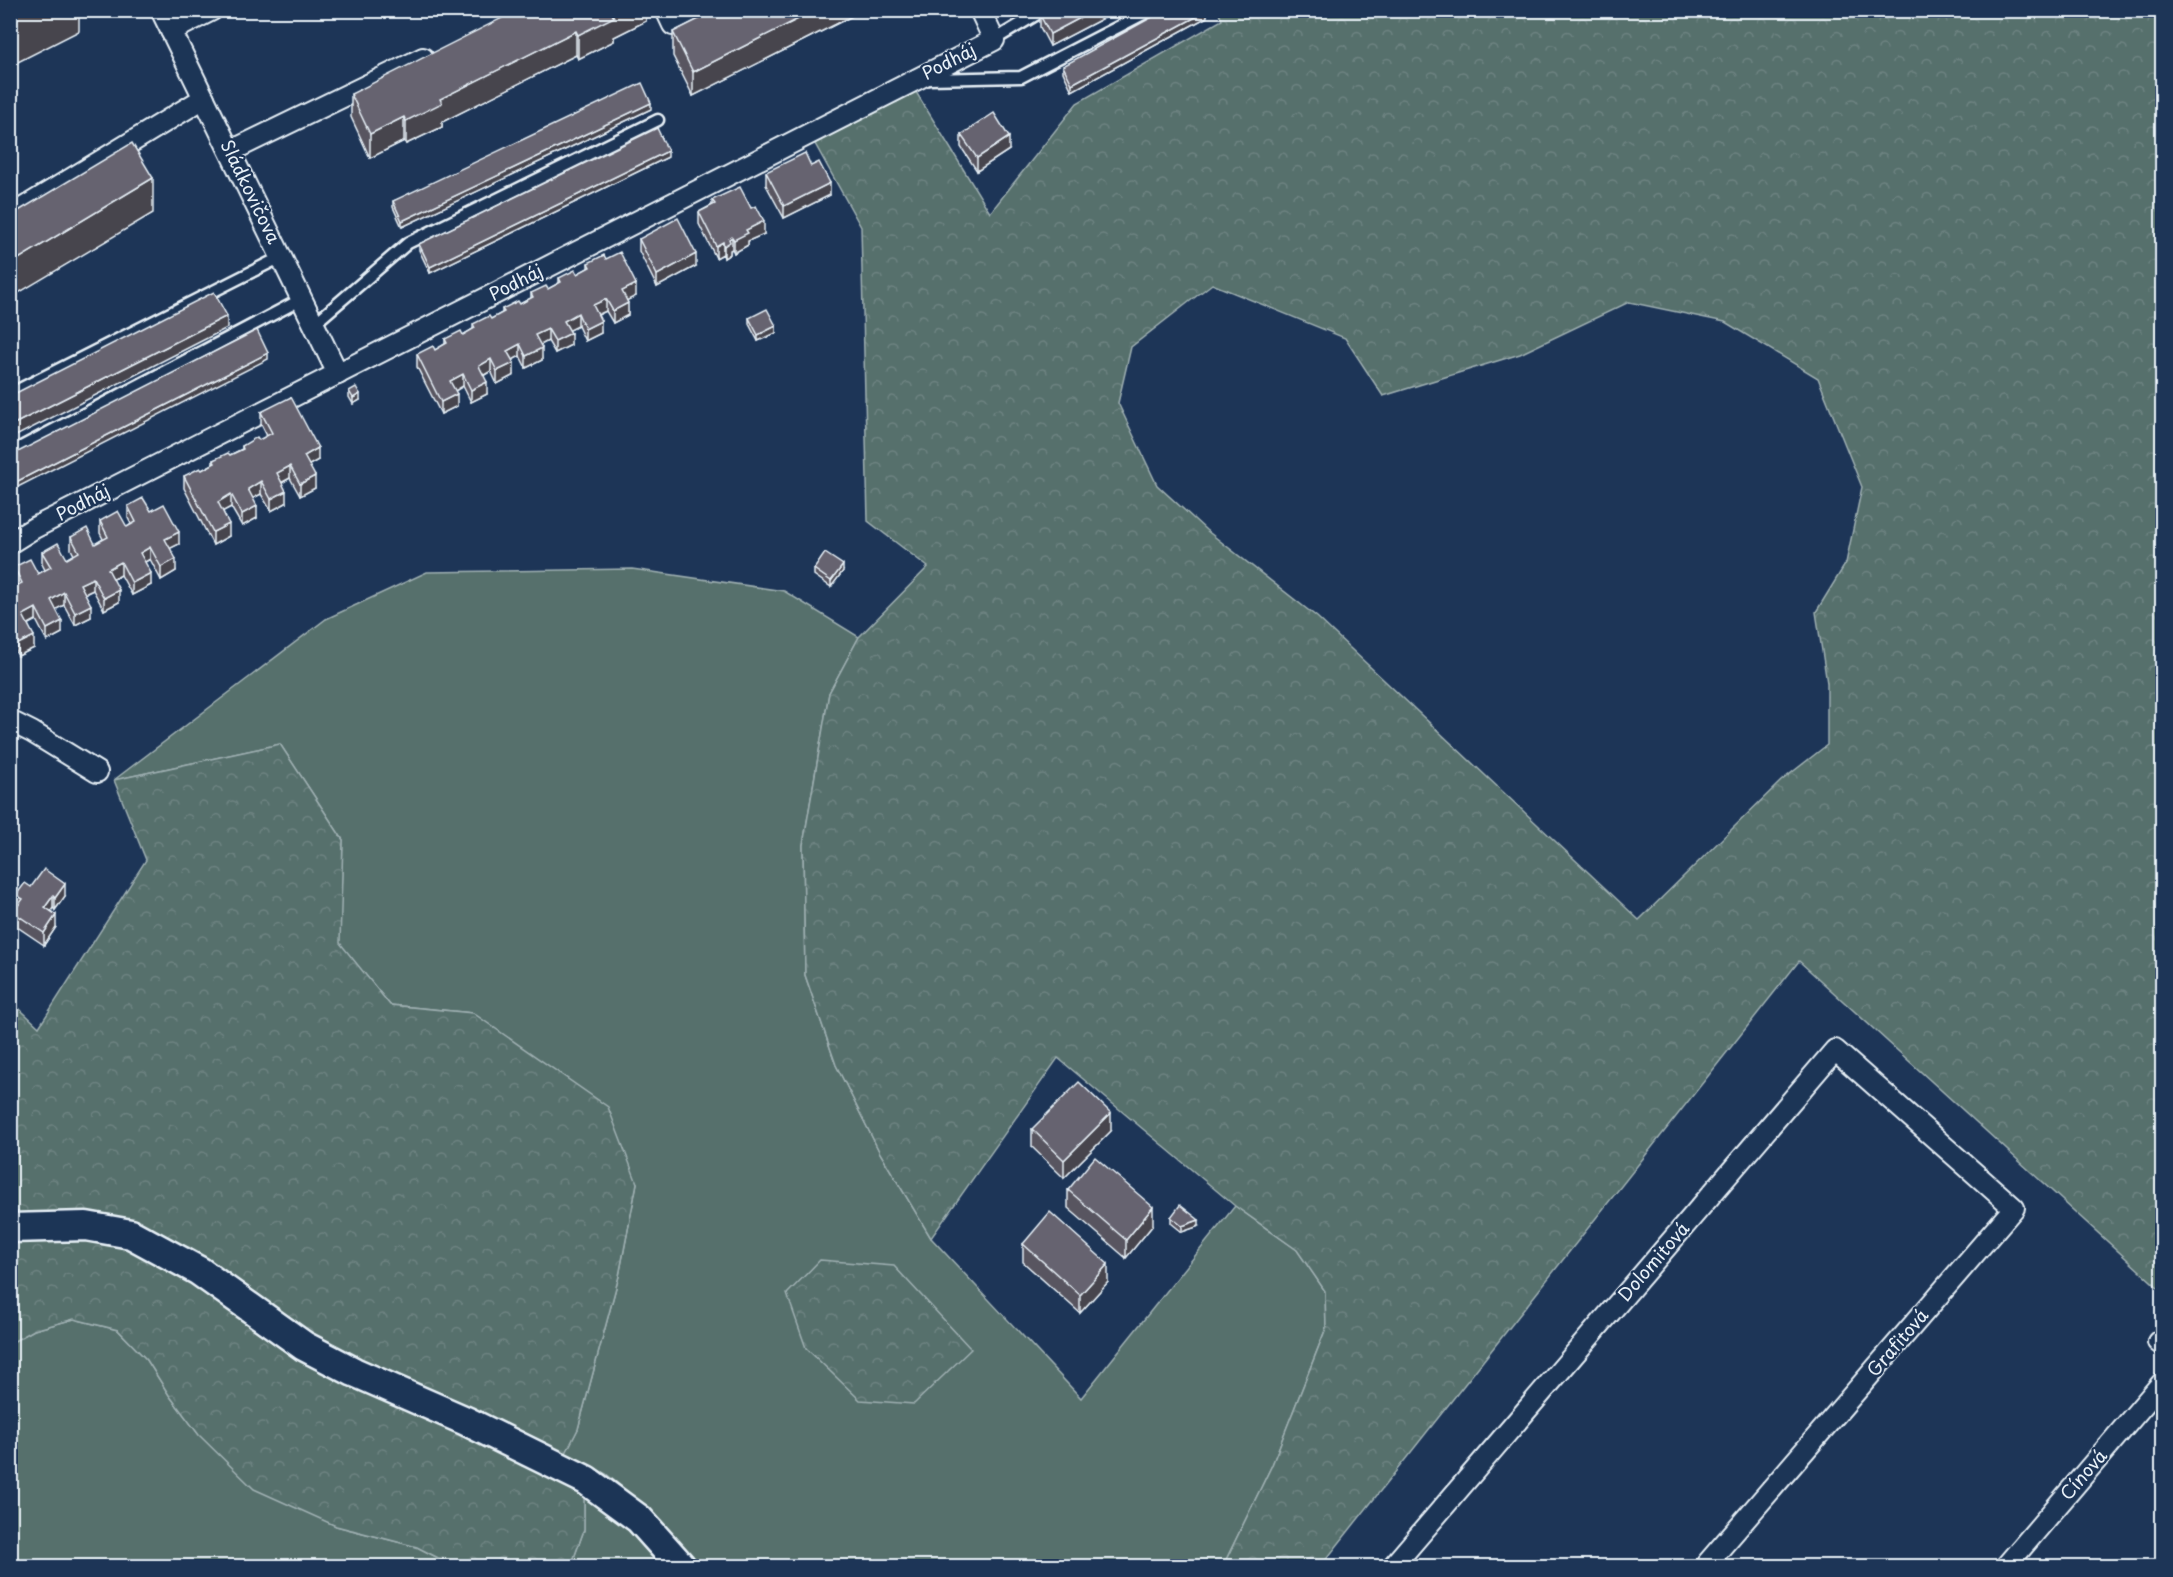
<svg xmlns="http://www.w3.org/2000/svg" width="2173" height="1577" font-family="'Playpen Sans',sans-serif">
<defs>
<pattern id="forest-crowns" width="20" height="18" patternUnits="userSpaceOnUse" patternTransform="scale(1.5)"><rect width="20" height="18" fill="#566f6c"/><path d="M2 6a3 3 0 1 1 6 0M12 15a3 3 0 1 1 6 0" fill="none" stroke="#6e8482"/></pattern>
</defs>
<rect width="100%" height="100%" fill="#1d3557"/>
<filter id="ink" filterUnits="userSpaceOnUse"><feTurbulence type="fractalNoise" baseFrequency=".0167" numOctaves="2"/><feDisplacementMap in="SourceGraphic" scale="12" xChannelSelector="R" yChannelSelector="G"/><feConvolveMatrix kernelMatrix="1 2 1 2 8 2 1 2 1" color-interpolation-filters="sRGB"/></filter>
<g filter="url(#ink)">
<!-- green -->
<g fill="#566f6c" stroke="#9fb0b2" stroke-width="1.5">
<path d="M632,569L784,591L859,637L829,693L803,845L805,975L836,1065L880,1153L931,1238L1081,1398L1235,1206L1297,1250L1325,1291L1326,1328L1272,1465L1223,1566H701L649,1509L606,1474L565,1453L578,1429L619,1276L637,1183L473,1013L390,1005L339,943L343,840L280,744L114,780L326,619L427,572Z"/>
<path d="M74,1319L118,1330L147,1360L169,1395L199,1435L336,1526L417,1547L454,1566H11L10,1343L34,1330Z"/>
<path d="M584,1495L621,1523L664,1566H571L584,1530Z"/>
</g>
<!-- forest -->
<g fill="url(#forest-crowns)" stroke="#9fb0b2" stroke-width="1.5" fill-rule="evenodd">
<path d="M1218,11H2162V1291L1799,961L1321,1566H1223L1272,1465L1326,1328L1325,1291L1297,1250L1235,1206L1058,1058L931,1238L880,1153L836,1065L805,975L803,845L829,693L859,637L928,567L868,521L861,227L814,142L913,87L990,213L1077,103L1222,20ZM1212,284L1345,338L1383,396L1520,354L1629,302L1725,322L1818,378L1862,487L1846,563L1816,612L1827,683V745L1781,781L1639,920L1317,617L1206,530L1157,485L1118,403L1131,347Z"/>
<path d="M280,744L343,840L340,943L390,1005L473,1013L608,1107L637,1183L619,1276L578,1429L554,1477L584,1495V1530L571,1566H454L417,1547L336,1526L254,1489L199,1435L169,1395L147,1360L118,1330L74,1319L34,1330L11,1343L10,1000L39,1027L146,860L114,780Z"/>
<path d="M820,1260L894,1266L971,1349L914,1404L860,1400L806,1348L787,1294Z"/>
</g>
<g fill="none" stroke-linecap="round" stroke-linejoin="round">
<!-- lane casing -->
<g stroke="#e8f1f8" stroke-width="15">
<g id="lane">
<path d="M994,40L1044,10"/>
<path d="M928,79L1021,77L1151,10"/>
<path d="M314,324L408,243L658,120"/>
<path d="M10,394L281,257"/>
<path d="M10,453L302,299"/>
</g>
</g>
<!-- street casing -->
<g stroke="#e8f1f8" stroke-width="24">
<g id="street">
<path d="M161,10L338,374"/>
<path d="M666,10L673,25L700,10"/>
<path d="M171,31L212,10"/>
<path d="M231,151L423,58"/>
<path d="M10,216L204,98"/>
<path d="M10,543L34,528L994,40L980,10"/>
<path d="M10,721L32,732L97,772"/>
<path d="M2158,1342L2162,1345"/>
<path d="M1393,1566L1835,1050L2014,1208L1705,1566"/>
<path d="M2006,1566L2162,1383"/>
</g>
</g>
<!-- secondary casing -->
<g stroke="#e8f1f8" stroke-width="33">
<path id="secondary" d="M10,1228L86,1226L131,1234L199,1271L304,1346L354,1372L466,1421L586,1480L639,1519L681,1566"/>
</g>
<!-- lane -->
<use href="#lane" stroke="#1d3557" stroke-width="10"/>
<!-- street -->
<use href="#street" stroke="#1d3557" stroke-width="20"/>
<!-- secondary -->
<use href="#secondary" stroke="#1d3557" stroke-width="28"/>
</g>
<!-- wall -->
<g fill="#585560" stroke="#e8f1f8" stroke-width="1.5">
<path d="M646,10V21L614,37V41L578,59L576,55L442,122V127L406,144L404,141L370,158L351,117V94Z"/>
<path d="M717,10H864L693,96L673,56V32Z"/>
<path d="M1119,10L1050,46L1040,27V15Z"/>
<path d="M1207,17L1072,91L1063,72V66Z"/>
<path d="M651,109L402,227L393,207V201Z"/>
<path d="M961,135L1009,150L977,171L961,147Z"/>
<path d="M668,157L430,273L419,250V244Z"/>
<path d="M811,166L830,195L784,218L766,185V172Z"/>
<path d="M712,200L764,234L748,241V245L734,253L732,249L730,250V254L724,258L723,254L716,258L699,224V212L712,205Z"/>
<path d="M639,239L696,266L657,287L639,251Z"/>
<path d="M606,259L636,296L627,300L628,315L613,323L606,311L598,315L601,333L585,341L578,326L569,330L571,345L555,353L548,341L540,345L542,360L526,368L520,356L512,360L514,375L497,384L491,371L483,376L487,394L471,402L463,386L455,391L457,406L441,414L417,367V354L435,350L445,344V339L463,335L473,329V324L491,319L502,313V309L520,304L531,298V293L548,289L559,283V278L577,274L588,268V263Z"/>
<path d="M749,318L776,333L758,341L749,324Z"/>
<path d="M349,391L360,400L353,404L349,397Z"/>
<path d="M261,412L318,460L309,465L315,488L300,496L290,478L282,483L286,503L271,511L261,494L253,498L257,518L242,526L231,507L223,511L229,536L213,545L184,488V476L202,470L213,464V460L230,455L242,449V446L259,440L267,436L261,424Z"/>
<path d="M128,506L151,511L179,544L170,548L176,571L161,580L150,559L145,562L151,585L132,595L121,575L113,579L119,602L104,610L93,590L85,594L91,617L75,625L64,605L56,609L62,633L47,641L36,620L28,624L34,648L18,656L10,642V589L17,585L14,579V567L38,574L45,570L42,564V552L67,559L74,555L71,549V537L95,544L103,539L100,533V521L127,527L131,524L128,518Z"/>
<path d="M814,569L843,571L831,587L814,575Z"/>
<path d="M16,895L65,896L55,910L53,908L51,911L56,927L44,945L13,924V912L16,907Z"/>
<path d="M1032,1129L1111,1131L1064,1178L1032,1147Z"/>
<path d="M1068,1190L1153,1225L1126,1258L1068,1208Z"/>
<path d="M1171,1217L1199,1226L1182,1232L1171,1223Z"/>
<path d="M1023,1244L1108,1282L1080,1313L1023,1262Z"/>
</g>
<!-- shaded-wall -->
<g fill="#47454e" stroke="#e8f1f8" stroke-width="1.5">
<path d="M10,10H79V31L10,66Z"/>
<path d="M618,10H646V21L614,37V41L578,59V35Z"/>
<path d="M816,10H864L693,96V72Z"/>
<path d="M1095,10H1119L1050,46V34Z"/>
<path d="M1207,11V17L1072,91V84Z"/>
<path d="M576,31V55L442,122V127L406,144V121L440,99Z"/>
<path d="M651,103V109L402,227V221Z"/>
<path d="M404,117V141L370,158V134Z"/>
<path d="M1009,137V150L977,171V158Z"/>
<path d="M668,151V157L430,273V267Z"/>
<path d="M153,178V213L10,298V264Z"/>
<path d="M830,183V195L784,218V206Z"/>
<path d="M764,221V234L748,241V245L734,253V240L746,230Z"/>
<path d="M732,237V249L730,250V254L724,258V246L729,239Z"/>
<path d="M723,242V254L716,258V246Z"/>
<path d="M696,254V266L657,287V275Z"/>
<path d="M636,284V296L622,303V291Z"/>
<path d="M606,299V311L593,317V305Z"/>
<path d="M628,303V315L613,323V311Z"/>
<path d="M578,313V326L564,333V321Z"/>
<path d="M227,316V328L10,439V426Z"/>
<path d="M601,321V333L585,341V329Z"/>
<path d="M776,326V333L758,341V335Z"/>
<path d="M548,329V341L535,348V335Z"/>
<path d="M571,333V345L555,353V341Z"/>
<path d="M520,344V356L507,363V351Z"/>
<path d="M542,348V360L526,368V356Z"/>
<path d="M268,353V359L10,491V485Z"/>
<path d="M491,359V371L479,378V366Z"/>
<path d="M514,363V375L497,384V371Z"/>
<path d="M463,374V386L450,394V381Z"/>
<path d="M487,382V394L471,402V390Z"/>
<path d="M360,394V400L353,404V398Z"/>
<path d="M457,394V406L441,414V402Z"/>
<path d="M318,448V460L304,468V456Z"/>
<path d="M290,466V478L277,485V473Z"/>
<path d="M315,476V488L300,496V484Z"/>
<path d="M261,481V494L248,501V489Z"/>
<path d="M286,491V503L271,511V499Z"/>
<path d="M231,494V507L218,514V502Z"/>
<path d="M257,506V518L242,526V514Z"/>
<path d="M229,524V536L213,545V532Z"/>
<path d="M179,532V544L165,551V539Z"/>
<path d="M150,547V559L140,565V553Z"/>
<path d="M176,559V571L161,580V567Z"/>
<path d="M121,562V575L108,582V569Z"/>
<path d="M843,565V571L831,587V581Z"/>
<path d="M151,573V585L132,595V583Z"/>
<path d="M93,578V590L80,596V584Z"/>
<path d="M119,590V602L104,610V598Z"/>
<path d="M64,592V605L51,612V600Z"/>
<path d="M91,605V617L75,625V613Z"/>
<path d="M36,608V620L23,627V615Z"/>
<path d="M62,621V633L47,641V629Z"/>
<path d="M34,636V648L18,656V644Z"/>
<path d="M65,884V896L55,910V898Z"/>
<path d="M53,896V908L45,920V907Z"/>
<path d="M56,915V927L44,945V933Z"/>
<path d="M1111,1113V1131L1064,1178V1160Z"/>
<path d="M1153,1207V1225L1126,1258V1240Z"/>
<path d="M1199,1220V1226L1182,1232V1226Z"/>
<path d="M1108,1264V1282L1080,1313V1295Z"/>
</g>
<!-- building -->
<g fill="#666370" stroke="#e8f1f8" stroke-width="1.5">
<path d="M518,10H618L612,14L614,17L578,35L576,31L440,99L442,103L406,121L404,117L370,134L351,94Z"/>
<path d="M717,10H816L693,72L673,32Z"/>
<path d="M1049,10H1095L1050,34L1040,15Z"/>
<path d="M1165,10L1207,11L1072,84L1063,66Z"/>
<path d="M642,83L651,103L402,221L393,201Z"/>
<path d="M994,113L1009,137L977,158L961,135Z"/>
<path d="M657,128L668,151L430,267L419,244Z"/>
<path d="M132,143L153,178L10,264V216Z"/>
<path d="M805,153L811,166L819,162L830,183L784,206L766,172Z"/>
<path d="M740,187L751,208L756,206L764,221L746,230L748,233L734,240L732,237L729,239L730,242L724,246L723,242L716,246L699,212L715,204L712,200Z"/>
<path d="M678,218L696,254L657,275L639,239Z"/>
<path d="M620,252L636,284L622,291L628,303L613,311L606,299L593,305L601,321L585,329L578,313L564,321L571,333L555,341L548,329L535,335L542,348L526,356L520,344L507,351L514,363L497,371L491,359L479,366L487,382L471,390L463,374L450,381L457,394L441,402L417,354L433,346L435,350L447,343L445,339L461,331L463,335L475,328L473,324L489,316L491,319L504,312L502,309L518,301L520,304L533,297L531,293L546,286L548,289L561,282L559,278L575,270L577,274L590,267L588,263L604,255L606,259Z"/>
<path d="M214,292L227,316L10,426V396Z"/>
<path d="M767,309L776,326L758,335L749,318Z"/>
<path d="M257,330L268,353L10,485V456Z"/>
<path d="M356,387L360,394L353,398L349,391Z"/>
<path d="M291,397L318,448L304,456L315,476L300,484L290,466L277,473L286,491L271,499L261,481L248,489L257,506L242,514L231,494L218,502L229,524L213,532L184,476L200,468L202,470L215,463L213,460L228,453L230,455L243,449L242,446L257,437L259,440L272,433L261,412Z"/>
<path d="M143,498L151,511L164,504L179,532L165,539L176,559L161,567L150,547L140,553L151,573L132,583L121,562L108,569L119,590L104,598L93,578L80,584L91,605L75,613L64,592L51,600L62,621L47,629L36,608L23,615L34,636L18,644L10,630V589L22,583L14,567L30,559L38,574L51,567L42,552L58,543L67,559L79,552L71,537L87,528L95,544L108,537L100,521L118,511L127,527L136,522L128,506Z"/>
<path d="M825,553L843,565L831,581L814,569Z"/>
<path d="M44,869L65,884L55,898L53,896L45,907L56,915L44,933L13,912L23,899L16,895L25,883L31,887Z"/>
<path d="M1079,1082L1111,1113L1064,1160L1032,1129Z"/>
<path d="M1095,1157L1153,1207L1126,1240L1068,1190Z"/>
<path d="M1180,1205L1199,1220L1182,1226L1171,1217Z"/>
<path d="M1050,1212L1108,1264L1080,1295L1023,1244Z"/>
</g>
</g>
<g text-anchor="middle" stroke-width="4.5" stroke-linejoin="round" paint-order="stroke">
<!-- street labels -->
<g font-size="18" fill="#e8f1f8" stroke="#1d3557">
<text transform="translate(949 62) rotate(-27)" y="6">Podháj</text>
<text transform="translate(250 192) rotate(64)" y="6">Sládkovičova</text>
<text transform="translate(516 283) rotate(-27)" y="6">Podháj</text>
<text transform="translate(83 503) rotate(-27)" y="6">Podháj</text>
<text transform="translate(1654 1262) rotate(-49)" y="6">Dolomitová</text>
<text transform="translate(1898 1343) rotate(-49)" y="6">Grafitová</text>
<text transform="translate(2084 1475) rotate(-49)" y="6">Cínová</text>
</g>
</g>
<!-- margin -->
<rect width="2173" height="1577" fill="none" stroke="#1d3557" stroke-width="36"/>
<rect x="18" y="18" width="2137" height="1541" fill="none" stroke="#e8f1f8" stroke-width="2" filter="url(#ink)"/>
</svg>
